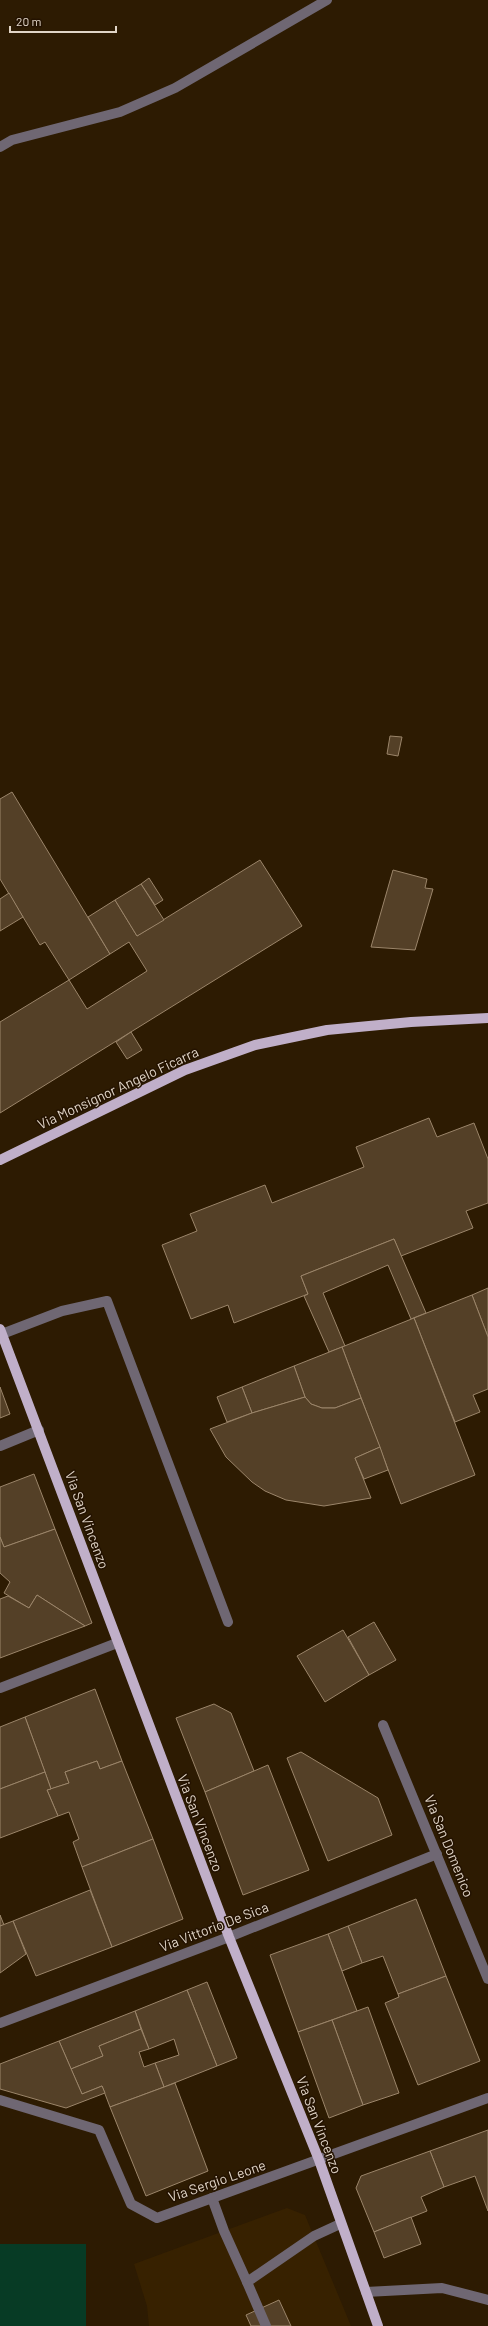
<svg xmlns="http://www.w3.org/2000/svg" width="488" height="2326" font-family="Barlow,sans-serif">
<rect width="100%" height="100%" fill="#2d1b02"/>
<!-- built -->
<path fill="#372100" d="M287,2208L305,2215L351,2326H149L147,2306L134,2264Z"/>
<!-- green -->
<rect fill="#073b25" x="0" y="2244" width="86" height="82"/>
<!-- building -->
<g fill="#544027" stroke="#9b856a">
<path d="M390,736L402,737L398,756L387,754Z"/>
<path d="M12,792L110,954L69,980L45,942L40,945L0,879V799Z"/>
<path d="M260,860L302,926L0,1113V1022L69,980L87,1009L147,971L129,942L110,954L88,917L115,900L137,936Z"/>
<path d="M393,870L427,879L425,888L433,889L415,950L371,947Z"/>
<path d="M149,878L163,900L155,905L141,884Z"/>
<path d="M141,884L164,920L137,936L115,900Z"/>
<path d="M9,893L23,917L0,931V899Z"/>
<path d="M131,1032L142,1050L127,1059L116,1042Z"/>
<path d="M429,1118L437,1137L474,1123L488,1159V1203L466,1211L473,1228L401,1256L394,1239L301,1276L308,1294L234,1323L228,1305L191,1319L162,1245L197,1231L190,1214L265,1185L272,1203L364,1167L356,1147Z"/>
<path d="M394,1239L426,1313L411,1319L388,1265L323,1293L345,1346L329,1352L304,1296L308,1294L301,1276Z"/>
<path d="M488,1288V1337L472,1295Z"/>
<path d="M472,1295L488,1337V1389L473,1395L480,1412L455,1422L414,1318Z"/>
<path d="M414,1318L475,1475L401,1504L342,1347Z"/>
<path d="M342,1347L361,1398L335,1408H322L311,1404L305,1397L294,1366Z"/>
<path d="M294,1366L305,1397L252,1413L242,1387Z"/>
<path d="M0,1387L10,1414L0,1418Z"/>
<path d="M242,1387L252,1413L227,1422L217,1397Z"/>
<path d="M305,1397L311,1404L322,1408H335L361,1398L380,1447L355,1458L371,1498L324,1506L286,1500L265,1491L252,1482L226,1457L210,1429L252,1413Z"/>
<path d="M380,1447L388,1470L364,1479L355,1458Z"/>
<path d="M34,1474L55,1529L4,1547L0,1537V1487Z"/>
<path d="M55,1529L92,1623L85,1626L37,1595L29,1608L4,1593L10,1582L0,1573V1537L4,1547Z"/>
<path d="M37,1595L85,1626L0,1658V1599L8,1596L29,1608Z"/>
<path d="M374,1622L396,1660L369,1675L348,1637Z"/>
<path d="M343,1630L369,1675L325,1702L297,1656Z"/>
<path d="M95,1689L122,1761L100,1769L97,1761L65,1772L69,1783L51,1789L25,1717Z"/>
<path d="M214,1704L231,1713L254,1771L205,1792L176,1718Z"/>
<path d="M25,1717L45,1772L0,1789V1727Z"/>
<path d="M301,1752L378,1798L392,1835L328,1861L287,1758Z"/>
<path d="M97,1761L100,1769L122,1761L153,1839L82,1867L73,1842L79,1839L69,1812L58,1816L47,1790L69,1783L65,1772Z"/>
<path d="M268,1765L309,1870L243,1895L205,1792Z"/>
<path d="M45,1772L51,1789L47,1790L58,1816L0,1838V1789Z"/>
<path d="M153,1839L183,1919L112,1947L82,1867Z"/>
<path d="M90,1890L112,1947L36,1976L13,1921Z"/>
<path d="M416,1899L446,1976L398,1994L383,1956L362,1963L348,1926Z"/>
<path d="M0,1915L4,1925L0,1926Z"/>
<path d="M13,1921L26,1954L0,1973V1926Z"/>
<path d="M348,1926L362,1963L342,1971L328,1934Z"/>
<path d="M328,1934L357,2011L298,2032L270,1955Z"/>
<path d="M446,1976L480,2061L418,2085L385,2003L399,1997L398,1994Z"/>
<path d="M207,1982L237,2058L217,2066L187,1990Z"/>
<path d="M187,1990L217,2066L164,2087L155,2063L179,2055L174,2039L149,2049L135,2011Z"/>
<path d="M368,2007L399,2093L363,2105L332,2020Z"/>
<path d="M135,2011L141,2029L99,2046L103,2056L71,2069L59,2041Z"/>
<path d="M332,2020L363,2105L329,2118L298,2032Z"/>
<path d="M141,2029L149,2049L139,2052L144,2067L155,2063L164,2087L110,2107L102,2086L82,2094L71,2069L103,2056L99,2046Z"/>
<path d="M59,2041L82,2094L102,2086L105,2093L66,2108L0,2089V2064Z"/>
<path d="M175,2083L208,2171L146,2196L110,2107Z"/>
<path d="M488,2130V2211L475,2176L444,2187L430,2151Z"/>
<path d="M430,2151L444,2187L421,2197L427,2211L374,2232L356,2188L361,2176Z"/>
<path d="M411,2217L421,2244L384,2258L374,2232Z"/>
<path d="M279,2300L291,2326H251L246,2315Z"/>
</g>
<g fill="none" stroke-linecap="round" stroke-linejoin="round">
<!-- minor -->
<g stroke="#6f6773" stroke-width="10">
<path d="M0,147L12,140L120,112L175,88L327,0"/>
<path d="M2,1334L62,1311L107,1301L228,1622"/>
<path d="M0,1446L39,1430"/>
<path d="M0,1688L117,1643"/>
<path d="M383,1725L488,1979"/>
<path d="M0,2023L229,1937L437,1854"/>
<path d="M0,2100L99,2130L131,2204L157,2218L488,2098"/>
<path d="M212,2198L224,2231L247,2282"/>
<path d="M366,2292L442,2288L488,2300"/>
<path d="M266,2326L247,2282L314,2236L340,2224"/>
</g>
<!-- major -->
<g stroke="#c0afc9" stroke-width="10">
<path d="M0,1160L185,1070L255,1045L327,1030L411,1022L488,1018"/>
<path d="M0,1329L229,1937L319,2160L378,2326"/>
</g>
</g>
<g text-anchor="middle" stroke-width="3" stroke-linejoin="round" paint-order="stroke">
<!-- street labels -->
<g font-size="14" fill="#e1d5c7" stroke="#231200">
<text transform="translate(118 1088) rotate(-25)" y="5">Via Monsignor Angelo Ficarra</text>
<text transform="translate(87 1520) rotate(70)" y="5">Via San Vincenzo</text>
<text transform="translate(200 1823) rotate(69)" y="5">Via San Vincenzo</text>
<text transform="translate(449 1846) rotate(68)" y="5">Via San Domenico</text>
<text transform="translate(214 1927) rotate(-21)" y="5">Via Vittorio De Sica</text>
<text transform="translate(319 2125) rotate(69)" y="5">Via San Vincenzo</text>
<text transform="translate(217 2181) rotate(-19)" y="5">Via Sergio Leone</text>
</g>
</g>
<!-- scale -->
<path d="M10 26v6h106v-6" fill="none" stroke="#e1d5c7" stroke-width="2"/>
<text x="16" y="26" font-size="12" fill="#e1d5c7" stroke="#231200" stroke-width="3" paint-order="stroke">20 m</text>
</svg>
